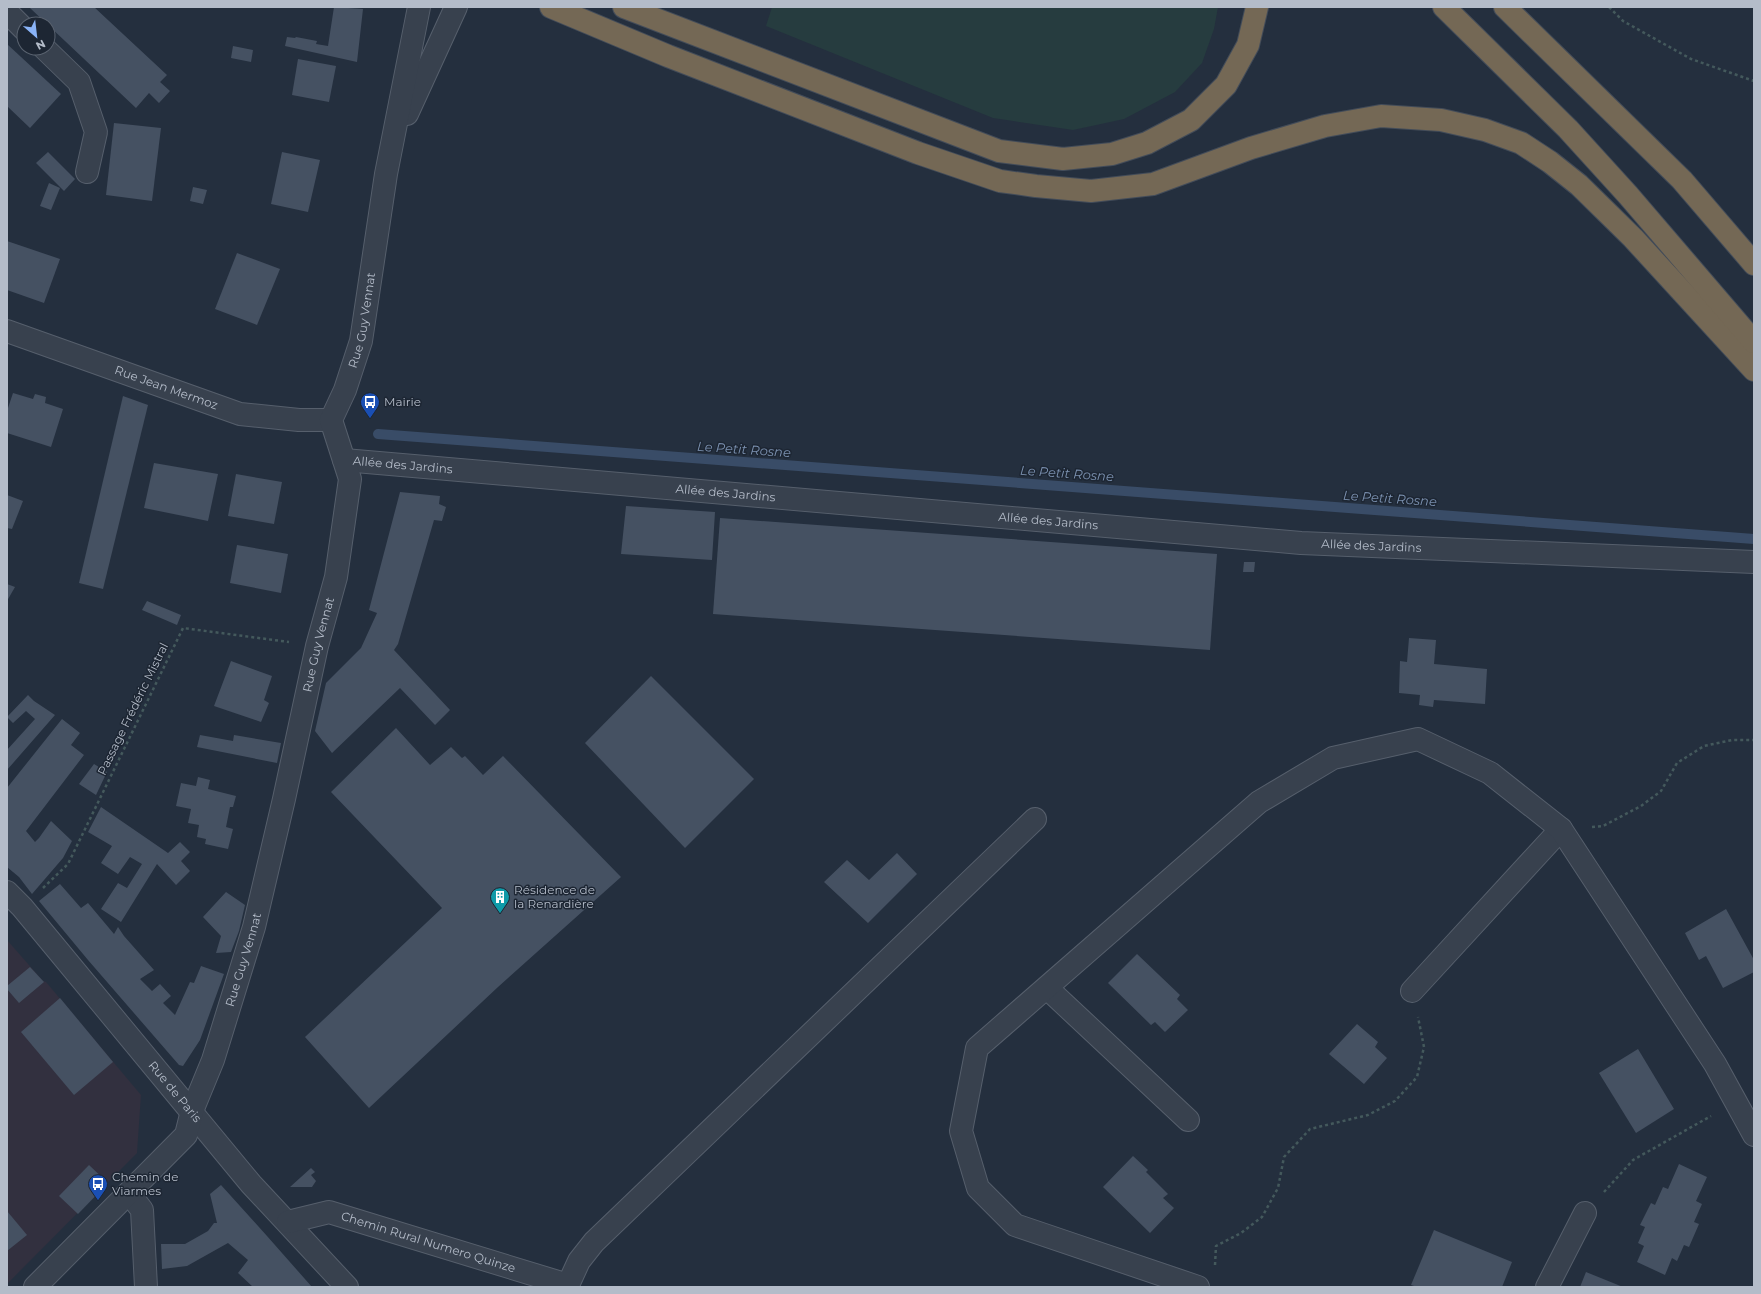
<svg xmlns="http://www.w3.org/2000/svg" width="1761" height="1294" font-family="Montserrat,sans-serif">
<rect width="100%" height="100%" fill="#242f3e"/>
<!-- medical -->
<path fill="#32303f" d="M7,940L43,981L46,982L141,1095L137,1153L7,1284Z"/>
<!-- green -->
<path fill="#263c3f" d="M772,7H1218L1214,29L1202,63L1175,92L1124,119L1073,130L993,118L766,26Z"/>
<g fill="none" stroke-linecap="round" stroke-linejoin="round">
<!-- stream -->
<path stroke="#394c67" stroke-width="10" d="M378,434L1754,539"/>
</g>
<!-- building -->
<g fill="#455162">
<path d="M31,7H94L167,75L160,82L170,91L159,103L149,93L136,108L30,8Z"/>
<path d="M334,7L363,9L357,62L285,46L287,37L295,38L296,37L317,41L316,44L328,46Z"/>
<path d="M7,44L61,94L30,128L7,106Z"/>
<path d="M233,46L253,50L251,62L231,58Z"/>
<path d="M298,59L336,66L329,102L292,95Z"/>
<path d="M114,123L161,128L152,201L106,195Z"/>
<path d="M48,152L75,179L64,191L36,163Z"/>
<path d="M282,152L320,160L308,212L271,204Z"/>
<path d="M49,183L60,188L51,210L40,206Z"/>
<path d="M193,187L207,190L203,204L190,201Z"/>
<path d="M7,241L60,259L44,303L7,290Z"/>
<path d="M237,253L280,269L257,325L215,309Z"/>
<path d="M13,393L33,399L35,394L46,397L45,403L63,409L51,447L7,433V411Z"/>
<path d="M123,396L148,405L103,589L79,583Z"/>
<path d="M154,463L218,474L208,521L144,508Z"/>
<path d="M236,474L282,482L274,524L228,516Z"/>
<path d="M400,492L440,496L439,504L446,507L442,521L434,520L398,644L394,650L450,710L435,725L400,688L332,753L315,731L326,683L361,648L377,613L369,610Z"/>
<path d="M7,495L23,501L12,529L7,528Z"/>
<path d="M626,506L715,512L712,560L621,554Z"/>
<path d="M720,518L1217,554L1210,650L713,614Z"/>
<path d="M237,545L288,554L281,593L230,583Z"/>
<path d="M1244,562H1255L1254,572H1243Z"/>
<path d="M7,584L15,587L7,601Z"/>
<path d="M147,601L181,615L177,625L142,610Z"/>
<path d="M1409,638L1436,640L1434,664L1487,669L1485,704L1434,700L1433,707L1419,705L1420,695L1399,693L1400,661L1407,662Z"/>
<path d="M231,661L272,676L264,700L269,703L261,722L214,706Z"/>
<path d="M651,676L754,779L685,848L585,743Z"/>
<path d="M28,695L34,701L55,715L7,770V750L35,719L26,711L13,723L7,717Z"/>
<path d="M62,719L80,733L71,745L84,755L26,831L35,842L39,838L51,821L72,841L63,858L32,894L19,877L7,867V788Z"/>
<path d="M396,728L430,765L451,747L462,758L465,756L483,775L503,756L621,877L498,987L369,1108L305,1037L442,908L331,792Z"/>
<path d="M200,735L233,741L234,735L281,743L277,763L197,747Z"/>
<path d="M94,764L107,772L96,795L79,784Z"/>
<path d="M198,777L210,780L208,789L236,796L233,807H230L226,827L233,829L228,849L205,844L206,839L197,837L199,825L188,823L191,809L176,806L181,783L196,786Z"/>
<path d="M101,807L168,853L180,842L190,852L181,861L190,871L176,885L157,864L121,922L101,909L118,883L127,888L142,864L130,857L118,874L101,863L112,846L88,832Z"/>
<path d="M897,853L917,874L868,923L824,882L847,860L869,880Z"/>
<path d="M60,884L81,908L88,903L114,934L118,927L124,936L154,970L140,979L152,991L160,984L171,996L163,1003L175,1015L190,982L194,983L201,966L224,974L200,1040L183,1066L179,1065L88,960L39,901Z"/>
<path d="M226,892L245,905L239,931L231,952L216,953L221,936L203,917Z"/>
<path d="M1726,909L1754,960V972L1723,988L1706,956L1699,960L1685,933Z"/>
<path d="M1137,954L1180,995L1177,999L1188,1010L1165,1032L1155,1022L1151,1025L1108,983Z"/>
<path d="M30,967L44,982L19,1003L7,989V986Z"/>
<path d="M60,998L113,1062L74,1095L21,1032Z"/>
<path d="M1357,1024L1378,1042L1375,1047L1387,1058L1364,1084L1329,1054Z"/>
<path d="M1638,1049L1674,1109L1636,1133L1599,1073Z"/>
<path d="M1133,1156L1148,1170L1146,1172L1168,1194L1163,1198L1174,1208L1150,1233L1103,1187Z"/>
<path d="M1679,1164L1707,1177L1696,1201L1702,1204L1694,1222L1699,1224L1689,1247L1684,1245L1677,1261L1672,1258L1665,1275L1637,1262L1644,1246L1638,1243L1645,1227L1640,1225L1651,1203L1655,1205L1663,1187L1668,1189Z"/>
<path d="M89,1165L108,1183L78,1214L59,1196Z"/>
<path d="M311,1168L315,1172L311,1175L316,1181L312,1187H290Z"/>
<path d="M221,1185L267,1236L312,1287H253L238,1273L248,1260L228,1243L187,1266L162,1269L161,1244H185L208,1231L214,1223H217L210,1194Z"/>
<path d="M7,1211L27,1235L7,1251Z"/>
<path d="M1434,1230L1512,1262L1502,1287H1417L1411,1285Z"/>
<path d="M1586,1272L1623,1287H1580Z"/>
</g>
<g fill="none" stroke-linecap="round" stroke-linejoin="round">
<!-- minor casing -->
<g stroke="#565f6c" stroke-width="24">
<g id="minor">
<path d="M7,12L24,29"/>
<path d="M44,48L79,82L96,132L87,172"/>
<path d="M407,114L456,7"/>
<path id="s1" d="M7,331L240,414L299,420H331"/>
<path id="s2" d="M344,460L1301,543L1754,562"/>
<path id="s3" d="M7,892L22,907L251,1184L347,1287"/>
<path d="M1047,988L1188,1120"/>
<path d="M1412,991L1561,829"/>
<path d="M129,1193L142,1210L146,1287"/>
<path id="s4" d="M288,1222L329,1212L568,1285L579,1261L594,1242L1035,819"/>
<path id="s5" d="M35,1287L186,1135L192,1111L213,1060L254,927L284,799L317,646L336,577L350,479L331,420L345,390L361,341L386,174L419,7"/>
<path d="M1198,1287L1015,1225L978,1188L961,1131L977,1048L1259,802L1333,758L1418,739L1490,773L1561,829L1715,1064L1754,1135"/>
<path d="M1547,1287L1585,1213"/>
</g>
</g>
<!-- highway casing -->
<g stroke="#434c59" stroke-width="24">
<g id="highway">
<path d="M551,7L668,56L918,153L1000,181L1036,186L1091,191L1153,184L1251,148L1325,126L1381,116L1441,120L1485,130L1521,143L1550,162L1579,185L1633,238L1754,370"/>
<path d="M624,7L999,151L1063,159L1112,154L1147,143L1191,120L1226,85L1248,45L1257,7"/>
<path d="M1444,7L1568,129L1628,195L1754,342"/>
<path d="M1505,7L1682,180L1754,264"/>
</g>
</g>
<!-- path -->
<g stroke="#44595c" stroke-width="2.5" stroke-dasharray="3 3" stroke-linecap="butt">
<path d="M1609,7L1623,21L1691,59L1754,81"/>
<path d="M1592,827L1603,826L1641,806L1661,791L1677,763L1704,746L1732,740H1754"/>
<path d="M43,888L68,864L183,628L289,642"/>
<path d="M1604,1192L1633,1160L1711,1116"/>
<path d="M1215,1265L1216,1246L1241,1233L1262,1217L1278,1188L1284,1157L1310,1129L1368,1115L1395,1101L1417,1077L1424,1047L1418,1017"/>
</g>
<!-- minor -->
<use href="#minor" stroke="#38414e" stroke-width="22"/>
<!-- highway -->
<use href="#highway" stroke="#746855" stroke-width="22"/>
</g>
<!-- icons -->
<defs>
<g id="bus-pin" transform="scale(1)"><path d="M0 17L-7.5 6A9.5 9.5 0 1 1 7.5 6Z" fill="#1a4fb4" stroke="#1d2633"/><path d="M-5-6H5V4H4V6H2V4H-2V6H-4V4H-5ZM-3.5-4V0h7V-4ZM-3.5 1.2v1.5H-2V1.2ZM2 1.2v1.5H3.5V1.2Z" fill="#fff"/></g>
<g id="building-pin" transform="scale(1)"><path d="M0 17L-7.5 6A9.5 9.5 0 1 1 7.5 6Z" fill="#0f9aa8" stroke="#1d2633"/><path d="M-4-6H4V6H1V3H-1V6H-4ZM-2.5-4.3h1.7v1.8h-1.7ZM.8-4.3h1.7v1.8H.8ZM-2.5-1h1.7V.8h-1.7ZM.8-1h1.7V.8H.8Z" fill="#fff"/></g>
</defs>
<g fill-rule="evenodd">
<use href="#bus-pin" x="370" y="402"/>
<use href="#building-pin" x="500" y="897"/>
<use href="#bus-pin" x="98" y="1184"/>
</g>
<g text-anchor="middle" stroke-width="3" stroke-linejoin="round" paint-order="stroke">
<!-- street labels -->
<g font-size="12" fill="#b4bcc9" stroke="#1d2633">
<text dy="4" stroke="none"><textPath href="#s5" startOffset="1059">Rue Guy Vennat</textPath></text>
<text dy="4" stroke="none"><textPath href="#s1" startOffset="169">Rue Jean Mermoz</textPath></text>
<text dy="4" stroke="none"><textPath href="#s2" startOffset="59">Allée des Jardins</textPath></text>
<text dy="4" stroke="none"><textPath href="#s2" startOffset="383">Allée des Jardins</textPath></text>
<text dy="4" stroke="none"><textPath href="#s2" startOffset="707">Allée des Jardins</textPath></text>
<text dy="4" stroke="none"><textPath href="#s2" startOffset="1031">Allée des Jardins</textPath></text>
<text dy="4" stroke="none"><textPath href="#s5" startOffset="723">Rue Guy Vennat</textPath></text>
<text transform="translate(133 709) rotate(-64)" y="4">Passage Frédéric Mistral</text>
<text dy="4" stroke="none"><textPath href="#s5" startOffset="399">Rue Guy Vennat</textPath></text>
<text dy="4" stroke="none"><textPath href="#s3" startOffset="261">Rue de Paris</textPath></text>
<text dy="4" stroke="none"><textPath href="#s4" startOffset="146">Chemin Rural Numero Quinze</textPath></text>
</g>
<!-- poi labels -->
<g font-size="12" fill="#b4bcc9" stroke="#1d2633" text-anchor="start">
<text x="384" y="406">Mairie</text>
<text x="514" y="894">Résidence de<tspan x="514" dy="14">la Renardière</tspan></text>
<text x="112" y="1181">Chemin de<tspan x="112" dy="14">Viarmes</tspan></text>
</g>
<!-- water labels -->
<g font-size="13" font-style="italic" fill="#7c92b1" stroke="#1d2633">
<text transform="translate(744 449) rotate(4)" y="5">Le Petit Rosne</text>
<text transform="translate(1067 473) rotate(4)" y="5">Le Petit Rosne</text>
<text transform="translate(1390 498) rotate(4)" y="5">Le Petit Rosne</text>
</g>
</g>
<!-- border -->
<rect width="1761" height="1294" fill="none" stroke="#b4bcc9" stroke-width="16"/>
<!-- north arrow -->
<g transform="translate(36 36) rotate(152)"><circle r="19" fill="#1d2633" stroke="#59626f"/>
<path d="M0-3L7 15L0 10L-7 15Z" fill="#8ab4f8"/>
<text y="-6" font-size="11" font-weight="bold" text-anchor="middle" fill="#b4bcc9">N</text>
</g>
</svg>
